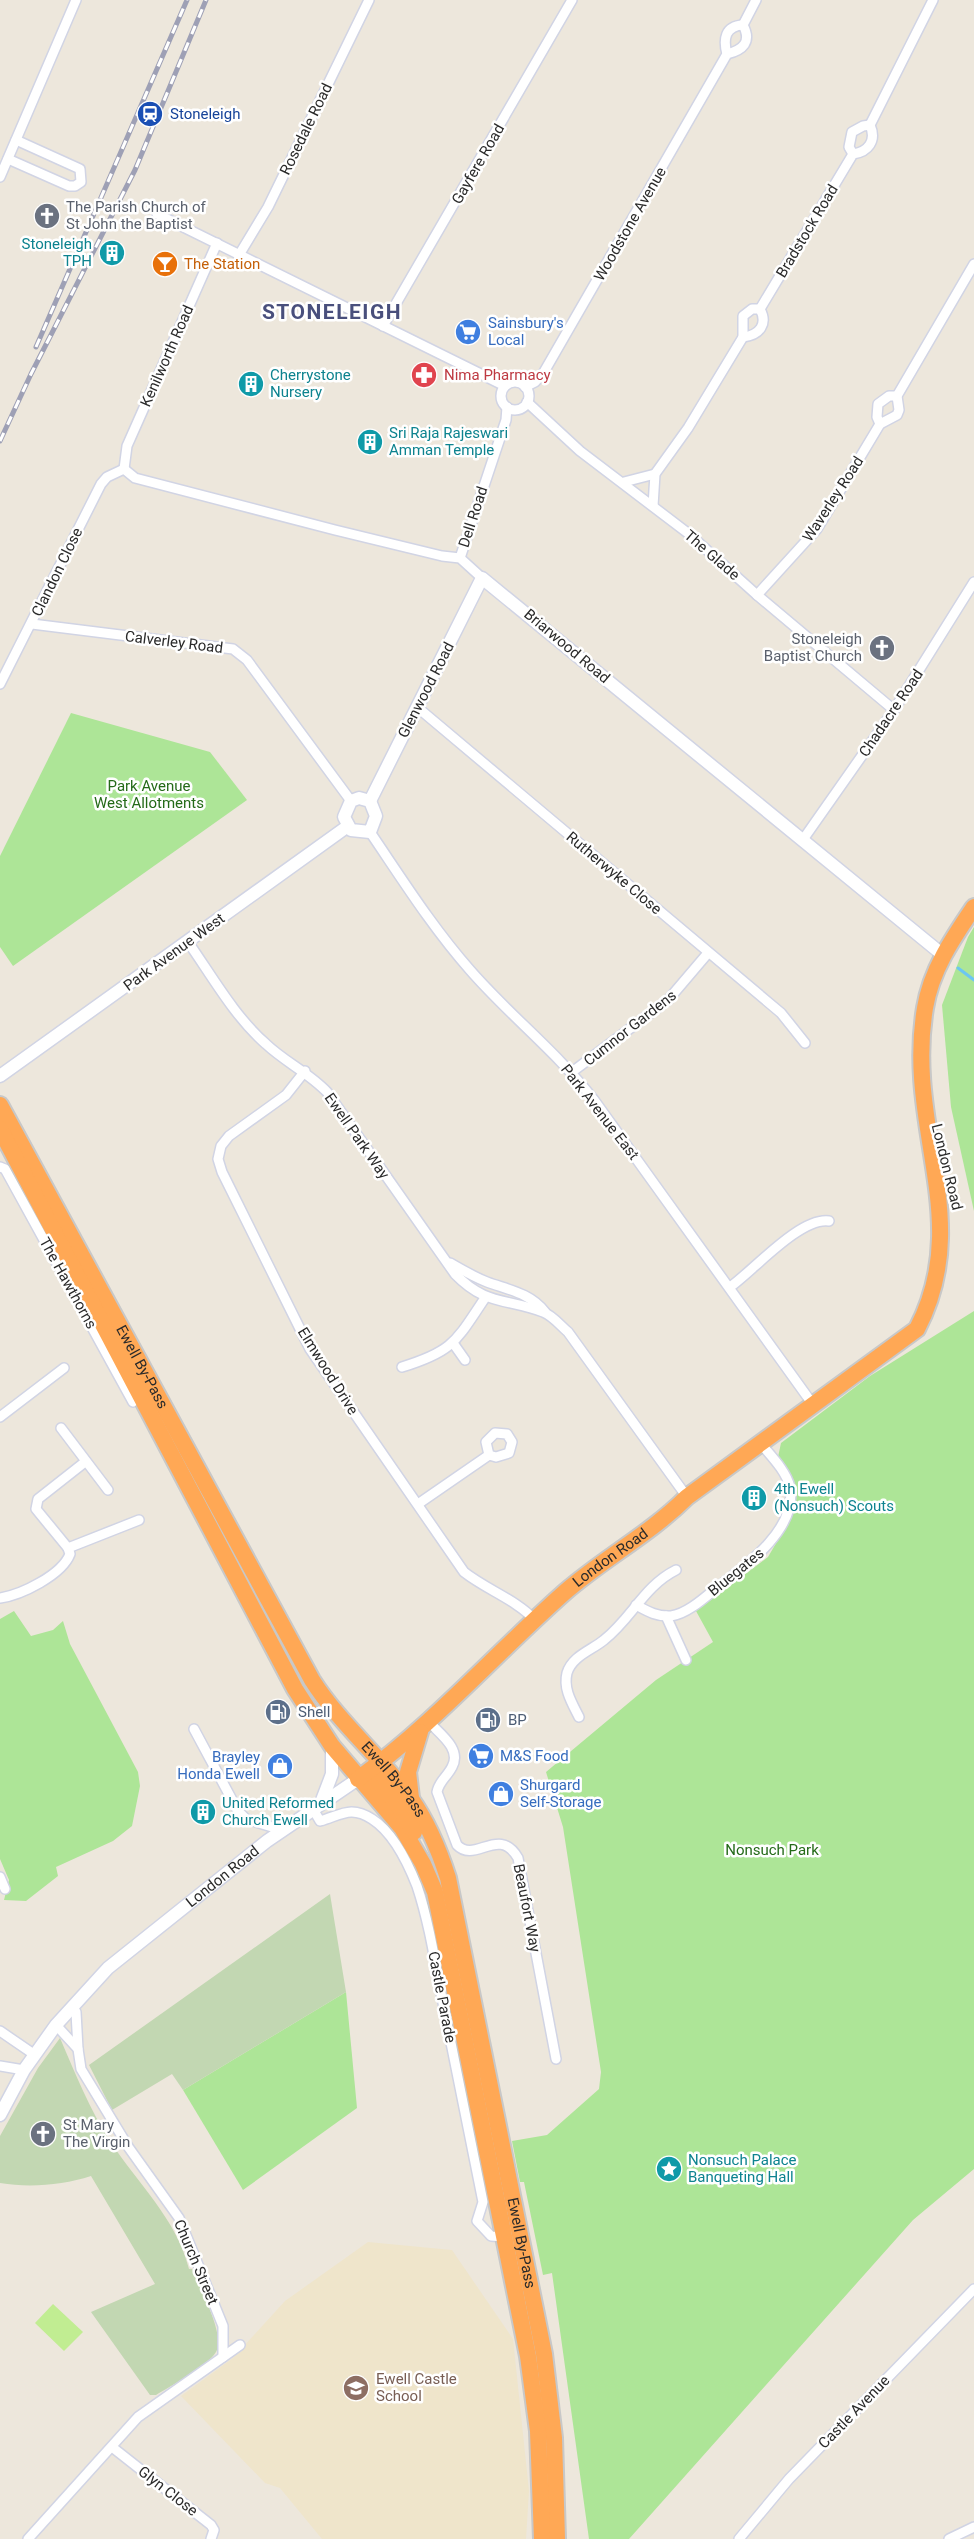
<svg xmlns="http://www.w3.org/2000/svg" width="974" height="2539" font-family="Roboto,sans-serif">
<rect width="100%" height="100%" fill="#ede7dc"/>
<!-- education -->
<path fill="#efe5cb" d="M368,2242L452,2250L513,2339L529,2491L526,2539H322L280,2488L265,2483L181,2396L233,2358L285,2301Z"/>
<!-- green -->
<g fill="#ade597">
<path d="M71,713L210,752L247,800L13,966L0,947V856Z"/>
<path d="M974,927V1211L951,1107L942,1005L968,937Z"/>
<path d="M974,1311V2169L913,2220L629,2539H589L552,2273L543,2275L524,2182H520L512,2141L547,2135L599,2089L601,2072L563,1827L546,1772L656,1680L713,1642L696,1611L768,1557L789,1521L794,1481L778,1457L781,1443L870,1376Z"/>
<path d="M14,1611L31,1636L53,1630L63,1621L70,1644L138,1772L140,1786L132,1826L113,1841L56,1867L58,1876L26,1901L4,1900L9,1880L0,1859V1619Z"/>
<path d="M346,1992L357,2108L243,2190L183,2090Z"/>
</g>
<!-- cemetery -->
<g fill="#c2d7b2">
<path d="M330,1894L346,1992L183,2090L172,2074L112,2110L89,2065Z"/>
<path d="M60,2038C75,2073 90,2110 110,2141C138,2184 176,2218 189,2269H192C199,2287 226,2335 216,2352C206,2368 172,2385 156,2395H150L91,2312L155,2284L91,2176C63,2185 30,2188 0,2183V2136L38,2068Z"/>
</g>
<!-- pitch -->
<path fill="#c1ed92" d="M53,2304L83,2332L64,2351L35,2323Z"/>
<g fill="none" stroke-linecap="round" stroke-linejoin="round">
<!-- stream -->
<path stroke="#6cc6f2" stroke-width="3" d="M958,968L974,980"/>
<!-- street casing -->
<g stroke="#d1d4e4" stroke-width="12">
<g id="street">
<path d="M727,54C743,50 752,42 743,25L756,0"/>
<path d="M853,154L849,147L852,132L863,126L870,125"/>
<path d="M8,159L69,186H75L81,182L80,169L16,140"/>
<path d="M0,177L76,0"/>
<path d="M157,214L505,386"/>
<path d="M239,255L268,207L369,0"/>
<path d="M760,309L853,154C868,152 877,141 870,125L933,0"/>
<path d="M383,326L572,0"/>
<path d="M743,337C760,335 768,324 760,309"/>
<circle cx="515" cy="396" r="14"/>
<path d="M525,387L535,382L544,372L727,54C723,39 725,26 743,25"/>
<path d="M527,402L580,451L689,534L757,595L894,710"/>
<path d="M880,424L877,417L878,404L889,396H897"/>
<path d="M124,469L135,478L335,530L442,556L460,558L482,578"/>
<path d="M124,469L127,446L217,243"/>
<path d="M624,482L655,474"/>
<path d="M653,506L655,474L688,428L743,337V316L752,309H760"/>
<path d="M460,558L506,420L507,407"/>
<path d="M757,595L817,529L880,424L897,415L899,410L897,396L974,264"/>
<path d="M32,624L233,649L247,660L351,801"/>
<path d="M0,684L101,484L107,477L124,469"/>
<path d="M417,707L781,1013L805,1043"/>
<path d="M370,832C402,879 432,927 470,970C509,1015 557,1052 594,1100L814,1406"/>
<path d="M802,841L894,710L974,582"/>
<path d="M188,942C212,976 234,1016 266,1044C285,1062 309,1073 327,1092L455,1274C486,1306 506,1298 543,1312C552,1315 561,1326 568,1332L687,1497"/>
<path d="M305,1071L286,1095L229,1136L221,1146L218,1159L222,1172L310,1349L464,1572C487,1590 515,1599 535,1620"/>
<path d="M572,1072L668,1000L708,953"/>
<path d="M0,1167L5,1169L133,1402"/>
<path d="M450,1263C462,1270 474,1277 487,1282C509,1290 530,1293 545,1312"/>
<path d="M730,1287C753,1271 800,1217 829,1221"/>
<path d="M453,1343L465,1360"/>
<path d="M402,1367C454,1351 456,1341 485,1298"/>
<path d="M0,1417L64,1368"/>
<path d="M61,1428L108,1490"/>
<path d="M418,1504L489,1455L486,1442L495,1433L507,1434L512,1442L509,1453L496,1457L489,1455"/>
<path d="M68,1548L36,1509L38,1499L85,1462"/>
<path d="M0,1598C21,1595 62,1575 70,1554L68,1548L139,1520"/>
<path d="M636,1605C647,1611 657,1617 671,1616C686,1614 702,1600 714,1590C743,1568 798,1530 790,1487C786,1471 772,1457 762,1445"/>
<path d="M666,1616L686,1660"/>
<path d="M579,1717C572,1703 563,1689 567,1673C572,1656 592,1650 604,1640C632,1618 644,1586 676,1570"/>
<path d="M429,1722C440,1734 462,1749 452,1767C447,1777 439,1781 437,1792L457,1845C475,1864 499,1825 518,1858L556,2059"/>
<path d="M194,1729L238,1811L246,1819L282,1830"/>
<path d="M313,1809L320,1821C341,1815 351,1805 372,1819C394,1833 408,1863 417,1886C429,1922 435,1961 442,1998C454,2059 467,2120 479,2182L483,2202L477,2221L491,2236L504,2237"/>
<path d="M0,1877L5,1889"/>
<path d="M72,2006L76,2012L78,2049"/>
<path d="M56,2025L78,2049L81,2069L129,2148L179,2218L223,2326V2357"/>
<path d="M0,2031L35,2055"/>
<path d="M0,2066L24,2070"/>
<path d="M112,2447L211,2525L214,2530L211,2539"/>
<path d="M28,2539L138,2417L240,2345"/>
<path d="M739,2539L789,2479L974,2289"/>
<path d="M949,2539L974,2527"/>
</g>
</g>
<!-- secondary casing -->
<g stroke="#d1d4e4" stroke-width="15">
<g id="secondary">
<path d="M359,798L370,801L376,816L370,832L351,830L344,817L351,801Z"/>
<path d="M370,801L482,578L943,955"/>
<path d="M0,1076L348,826"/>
<path d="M321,1803L332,1774V1746"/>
<path id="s1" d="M0,2115L24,2070L56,2025L108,1968L267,1841L358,1779"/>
</g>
</g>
<!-- highway casing -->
<g stroke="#c8c8c8" stroke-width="20">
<g id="highway">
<path id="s2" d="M0,1105L312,1680C340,1724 381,1757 411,1799C428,1823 439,1850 448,1878L544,2354L554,2438L557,2539"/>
<path d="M0,1129L295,1689L332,1746L402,1828L423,1864L435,1892L528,2356L538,2431L542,2539"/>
<path d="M380,1763L375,1777L399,1807L414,1832"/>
<path id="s3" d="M358,1779C434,1724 495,1654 565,1592C604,1558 650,1534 687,1497L917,1329C974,1220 905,1128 925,1008C931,970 953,938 974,907"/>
<path d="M411,1798L408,1772L420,1732"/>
</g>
</g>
<!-- street -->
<use href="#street" stroke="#fff" stroke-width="9"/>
<!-- secondary -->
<use href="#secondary" stroke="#fff" stroke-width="12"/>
<!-- highway -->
<use href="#highway" stroke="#ffa855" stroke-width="16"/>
<!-- rail casing -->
<g stroke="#9ea0b5" stroke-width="5">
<g id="rail">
<path d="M36,347L187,0"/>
<path d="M0,441L31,374L135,170L206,0"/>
</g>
</g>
<!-- rail -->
<use href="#rail" stroke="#fff" stroke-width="3" stroke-dasharray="9" stroke-linecap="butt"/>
</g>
<!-- icons -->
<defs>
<g id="station-disc" transform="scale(1.35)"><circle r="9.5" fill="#1a4fb4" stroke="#fff"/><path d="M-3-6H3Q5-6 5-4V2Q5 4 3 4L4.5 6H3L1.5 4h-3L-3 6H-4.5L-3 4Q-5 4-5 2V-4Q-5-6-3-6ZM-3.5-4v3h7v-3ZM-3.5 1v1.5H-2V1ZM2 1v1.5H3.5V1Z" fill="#fff"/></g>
<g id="church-disc" transform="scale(1.35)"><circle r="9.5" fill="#6b7280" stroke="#fff"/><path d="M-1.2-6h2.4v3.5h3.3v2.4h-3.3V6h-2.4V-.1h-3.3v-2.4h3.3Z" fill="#fff"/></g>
<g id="building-disc" transform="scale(1.35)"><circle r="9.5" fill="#0f9aa8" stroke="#fff"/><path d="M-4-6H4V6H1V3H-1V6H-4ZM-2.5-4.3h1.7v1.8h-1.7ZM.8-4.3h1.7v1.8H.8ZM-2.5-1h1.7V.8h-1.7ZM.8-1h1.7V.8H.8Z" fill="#fff"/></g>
<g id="bar-disc" transform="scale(1.35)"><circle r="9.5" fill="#e8710a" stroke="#fff"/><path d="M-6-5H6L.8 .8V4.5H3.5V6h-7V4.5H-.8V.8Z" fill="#fff"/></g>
<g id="supermarket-disc" transform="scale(1.35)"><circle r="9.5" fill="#3f7fe0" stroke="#fff"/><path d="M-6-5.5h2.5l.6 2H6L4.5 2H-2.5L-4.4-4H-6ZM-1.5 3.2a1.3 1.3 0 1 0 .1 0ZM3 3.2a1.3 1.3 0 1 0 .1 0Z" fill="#fff"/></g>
<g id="pharmacy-disc" transform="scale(1.35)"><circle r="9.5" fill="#e0444e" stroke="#fff"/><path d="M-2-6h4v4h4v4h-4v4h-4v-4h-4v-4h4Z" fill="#fff"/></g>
<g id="fuel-disc" transform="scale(1.35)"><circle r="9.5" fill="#5c6f8a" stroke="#fff"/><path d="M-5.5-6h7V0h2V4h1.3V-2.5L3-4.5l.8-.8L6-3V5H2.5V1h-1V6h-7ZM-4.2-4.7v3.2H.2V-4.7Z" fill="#fff"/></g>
<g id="shop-disc" transform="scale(1.35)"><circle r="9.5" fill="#3f7fe0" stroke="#fff"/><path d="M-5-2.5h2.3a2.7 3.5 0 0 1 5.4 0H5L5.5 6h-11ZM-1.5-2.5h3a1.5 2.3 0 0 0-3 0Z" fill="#fff"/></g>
<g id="sight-disc" transform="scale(1.35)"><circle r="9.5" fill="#0f9aa8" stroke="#fff"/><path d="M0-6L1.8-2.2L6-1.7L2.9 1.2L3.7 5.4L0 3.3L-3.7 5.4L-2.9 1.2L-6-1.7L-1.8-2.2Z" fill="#fff"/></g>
<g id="school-disc" transform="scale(1.35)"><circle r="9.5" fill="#8d6e63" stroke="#fff"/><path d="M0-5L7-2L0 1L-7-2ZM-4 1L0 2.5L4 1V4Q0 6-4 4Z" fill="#fff"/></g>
</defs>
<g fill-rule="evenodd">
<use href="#station-disc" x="150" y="114"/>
<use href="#church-disc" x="47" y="216"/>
<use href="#building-disc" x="112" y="253"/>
<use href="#bar-disc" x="165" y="264"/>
<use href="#supermarket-disc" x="468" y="332"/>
<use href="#pharmacy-disc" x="424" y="375"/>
<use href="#building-disc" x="251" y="384"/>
<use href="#building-disc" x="370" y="442"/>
<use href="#church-disc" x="882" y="648"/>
<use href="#building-disc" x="754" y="1498"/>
<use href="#fuel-disc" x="278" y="1712"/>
<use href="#fuel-disc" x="488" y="1720"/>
<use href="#supermarket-disc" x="481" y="1756"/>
<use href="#shop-disc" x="280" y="1766"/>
<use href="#shop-disc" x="501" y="1794"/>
<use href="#building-disc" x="203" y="1812"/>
<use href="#church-disc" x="43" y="2134"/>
<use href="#sight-disc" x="669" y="2169"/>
<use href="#school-disc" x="356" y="2388"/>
</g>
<g text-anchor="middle" stroke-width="5" stroke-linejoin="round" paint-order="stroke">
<!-- transit labels -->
<g font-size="15" fill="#164399" stroke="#fff" text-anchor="start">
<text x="170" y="119">Stoneleigh</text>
</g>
<!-- street labels -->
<g font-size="15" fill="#2a2a2a" stroke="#fff">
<text transform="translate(306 129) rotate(-64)" y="5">Rosedale Road</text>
<text transform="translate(478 164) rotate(-60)" y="5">Gayfere Road</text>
<text transform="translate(630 224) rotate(-60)" y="5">Woodstone Avenue</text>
<text transform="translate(807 231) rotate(-59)" y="5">Bradstock Road</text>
<text transform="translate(167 356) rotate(-66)" y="5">Kenilworth Road</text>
<text transform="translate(833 499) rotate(-57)" y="5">Waverley Road</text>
<text transform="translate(473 517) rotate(-72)" y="5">Dell Road</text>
<text transform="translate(712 555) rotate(41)" y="5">The Glade</text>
<text transform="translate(57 572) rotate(-64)" y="5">Clandon Close</text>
<text transform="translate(174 642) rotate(7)" y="5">Calverley Road</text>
<text transform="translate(567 646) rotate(40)" y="5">Briarwood Road</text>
<text transform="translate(426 690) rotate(-63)" y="5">Glenwood Road</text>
<text transform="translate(891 713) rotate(-56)" y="5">Chadacre Road</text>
<text transform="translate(614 873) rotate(40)" y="5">Rutherwyke Close</text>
<text transform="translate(174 952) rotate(-36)" y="5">Park Avenue West</text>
<text transform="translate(630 1028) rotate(-38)" y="5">Cumnor Gardens</text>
<text transform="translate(600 1112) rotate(52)" y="5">Park Avenue East</text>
<text transform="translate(357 1136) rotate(55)" y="5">Ewell Park Way</text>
<text transform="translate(947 1167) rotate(76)" y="5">London Road</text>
<text transform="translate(68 1283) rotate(61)" y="5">The Hawthorns</text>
<text dy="5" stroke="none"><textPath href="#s2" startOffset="298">Ewell By-Pass</textPath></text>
<text transform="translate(328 1371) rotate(58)" y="5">Elmwood Drive</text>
<text dy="5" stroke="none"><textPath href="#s3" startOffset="336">London Road</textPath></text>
<text transform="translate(736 1572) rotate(-39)" y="5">Bluegates</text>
<text dy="5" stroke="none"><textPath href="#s2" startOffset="783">Ewell By-Pass</textPath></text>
<text dy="5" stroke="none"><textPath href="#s1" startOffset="330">London Road</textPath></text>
<text transform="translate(527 1908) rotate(79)" y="5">Beaufort Way</text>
<text transform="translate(442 1997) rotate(79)" y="5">Castle Parade</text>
<text dy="5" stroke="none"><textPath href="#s2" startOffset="1269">Ewell By-Pass</textPath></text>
<text transform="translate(196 2262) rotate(67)" y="5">Church Street</text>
<text transform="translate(854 2412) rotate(-46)" y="5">Castle Avenue</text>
<text transform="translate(168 2491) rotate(38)" y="5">Glyn Close</text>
</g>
<!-- worship labels -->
<g font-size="15" fill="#5b616d" stroke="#fff" text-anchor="start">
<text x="66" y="212">The Parish Church of<tspan x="66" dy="17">St John the Baptist</tspan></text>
<text x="862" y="644" text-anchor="end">Stoneleigh<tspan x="862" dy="17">Baptist Church</tspan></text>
<text x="63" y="2130">St Mary<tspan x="63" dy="17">The Virgin</tspan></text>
</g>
<!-- culture labels -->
<g font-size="15" fill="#0d838f" stroke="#fff" text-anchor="start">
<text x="92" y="249" text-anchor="end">Stoneleigh<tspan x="92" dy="17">TPH</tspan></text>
<text x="270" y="380">Cherrystone<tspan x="270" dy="17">Nursery</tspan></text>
<text x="389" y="438">Sri Raja Rajeswari<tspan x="389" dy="17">Amman Temple</tspan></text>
<text x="774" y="1494">4th Ewell<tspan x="774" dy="17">(Nonsuch) Scouts</tspan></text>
<text x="222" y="1808">United Reformed<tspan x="222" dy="17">Church Ewell</tspan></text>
<text x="688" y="2165">Nonsuch Palace<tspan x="688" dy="17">Banqueting Hall</tspan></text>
</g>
<!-- food labels -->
<g font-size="15" fill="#c56008" stroke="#fff" text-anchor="start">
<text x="184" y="269">The Station</text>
</g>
<!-- shop labels -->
<g font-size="15" fill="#366cbe" stroke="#fff" text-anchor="start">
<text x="488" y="328">Sainsbury's<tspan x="488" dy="17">Local</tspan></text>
<text x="500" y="1761">M&amp;S Food</text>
<text x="260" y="1762" text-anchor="end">Brayley<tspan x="260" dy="17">Honda Ewell</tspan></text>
<text x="520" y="1790">Shurgard<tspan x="520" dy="17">Self-Storage</tspan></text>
</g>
<!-- health labels -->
<g font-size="15" fill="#be3a42" stroke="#fff" text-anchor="start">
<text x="444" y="380">Nima Pharmacy</text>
</g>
<!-- park labels -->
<g font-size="15" fill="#246a18" stroke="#fff">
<text x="149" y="791">Park Avenue<tspan x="149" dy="17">West Allotments</tspan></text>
<text x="772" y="1855">Nonsuch Park</text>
</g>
<!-- service labels -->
<g font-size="15" fill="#4e5e75" stroke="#fff" text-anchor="start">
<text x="298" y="1717">Shell</text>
<text x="508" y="1725">BP</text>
</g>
<!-- education labels -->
<g font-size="15" fill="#785e54" stroke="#fff" text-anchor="start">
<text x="376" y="2384">Ewell Castle<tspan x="376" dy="17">School</tspan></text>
</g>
<!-- district labels -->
<g font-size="21" font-weight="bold" letter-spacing="1.5" fill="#494f7c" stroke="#fff">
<text x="332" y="319">STONELEIGH</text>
</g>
</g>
</svg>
